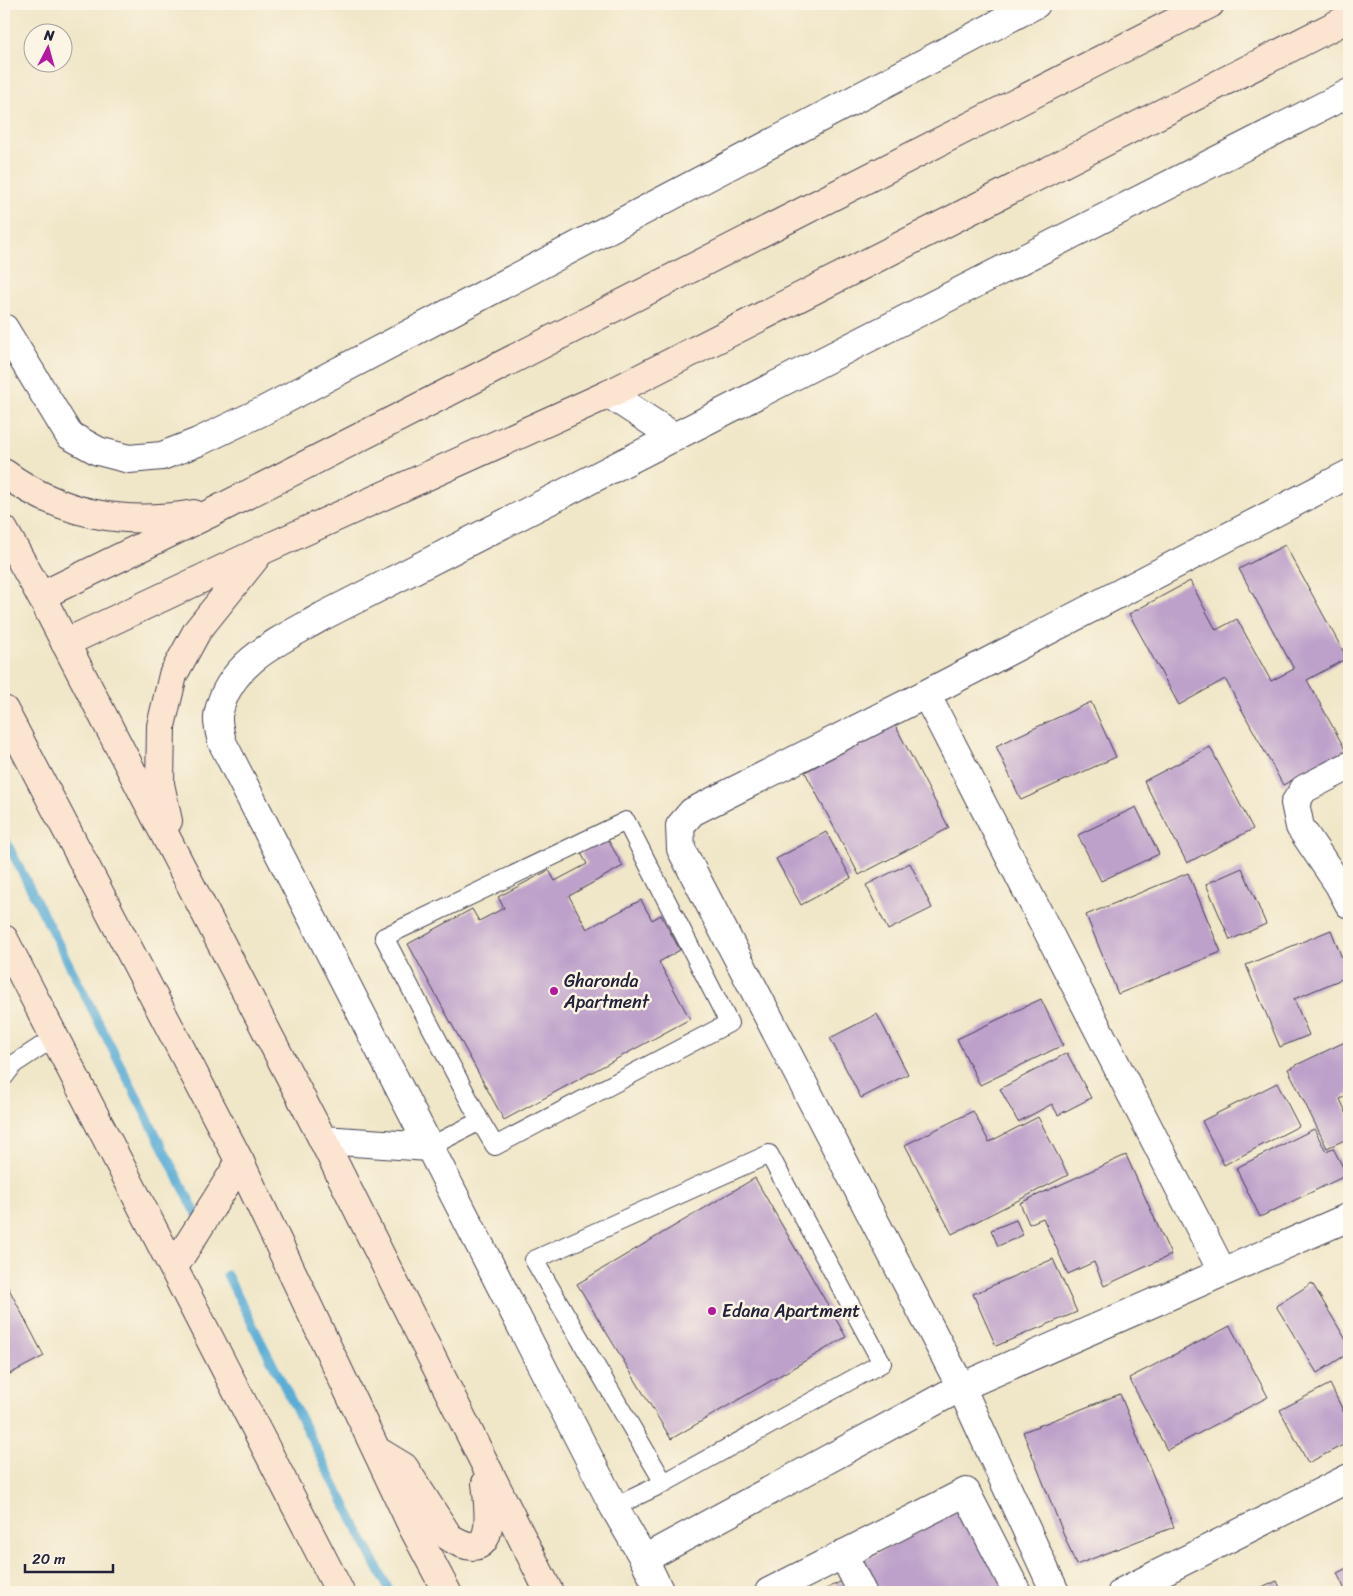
<svg xmlns="http://www.w3.org/2000/svg" width="1353" height="1596" font-family="Sriracha,sans-serif">
<rect width="100%" height="100%" fill="#fcf5e5"/>
<filter id="ink" filterUnits="userSpaceOnUse"><feTurbulence type="fractalNoise" baseFrequency=".02" numOctaves="2"/><feDisplacementMap in="SourceGraphic" scale="10" xChannelSelector="R" yChannelSelector="G"/><feConvolveMatrix kernelMatrix="1 2 1 2 8 2 1 2 1" color-interpolation-filters="sRGB"/></filter>
<filter id="wash" filterUnits="userSpaceOnUse"><feTurbulence type="fractalNoise" baseFrequency=".0096" numOctaves="4" result="noise"/><feDisplacementMap in="SourceGraphic" scale="20" xChannelSelector="R" yChannelSelector="G"/><feGaussianBlur stdDeviation="1.12" result="paint"/><feColorMatrix in="noise" values="0 0 0 0 0 0 0 0 0 0 0 0 0 0 0 0 0 1.4 0 .05"/><feComposite in="paint" operator="in"/></filter>
<g filter="url(#wash)">
<rect width="100%" height="100%" fill="#f0e6c8"/>
<g fill="none" stroke-linecap="round" stroke-linejoin="round">
<!-- stream -->
<g stroke="#5badd6" stroke-width="9">
<path d="M4,837L196,1213"/>
<path d="M227,1275L390,1592"/>
</g>
</g>
<g id="blocks">
<!-- building -->
<g fill="#bea1ca">
<path d="M1285,545L1347,658L1307,680L1346,751L1283,785L1225,679L1179,705L1129,614L1190,581L1216,630L1237,619L1271,681L1294,669L1239,569Z"/>
<path d="M1091,702L1116,757L1021,800L996,746Z"/>
<path d="M895,725L949,828L859,875L805,772Z"/>
<path d="M1210,747L1253,829L1187,863L1144,781Z"/>
<path d="M1136,807L1159,854L1101,881L1078,835Z"/>
<path d="M826,832L851,878L801,905L776,859Z"/>
<path d="M607,838L623,866L569,896L587,929L641,900L652,920L661,915L680,950L659,962L690,1019L504,1120L408,944L472,909L479,921L504,908L498,897L549,870L555,881L587,864L581,853Z"/>
<path d="M910,863L932,908L888,930L866,885Z"/>
<path d="M1242,868L1266,924L1230,940L1206,884Z"/>
<path d="M1188,873L1221,952L1118,994L1086,915Z"/>
<path d="M1331,930L1349,976L1294,999L1309,1035L1280,1047L1246,965Z"/>
<path d="M1041,999L1063,1045L980,1085L957,1039Z"/>
<path d="M877,1014L908,1074L861,1098L830,1038Z"/>
<path d="M1349,1040V1094L1340,1099L1349,1119V1138L1327,1148L1288,1069Z"/>
<path d="M1067,1053L1091,1098L1058,1115L1052,1104L1018,1122L1000,1089Z"/>
<path d="M1277,1083L1299,1126L1224,1165L1202,1121Z"/>
<path d="M973,1111L989,1142L1038,1117L1068,1175L952,1234L905,1145Z"/>
<path d="M1314,1129L1326,1151L1333,1148L1347,1175L1260,1217L1236,1168Z"/>
<path d="M1126,1155L1171,1255L1104,1286L1094,1262L1068,1274L1043,1218L1029,1224L1020,1203Z"/>
<path d="M755,1178L846,1337L671,1439L577,1284Z"/>
<path d="M1016,1220L1023,1235L998,1246L991,1230Z"/>
<path d="M1053,1259L1077,1312L996,1346L973,1294Z"/>
<path d="M1312,1283L1349,1345V1353L1317,1373L1276,1306Z"/>
<path d="M8,1287L44,1356L4,1377V1289Z"/>
<path d="M1230,1326L1268,1397L1167,1450L1129,1378Z"/>
<path d="M1330,1384L1349,1423V1442L1308,1463L1280,1410Z"/>
<path d="M1120,1394L1174,1527L1076,1565L1023,1432Z"/>
<path d="M962,1508L1007,1592H877L861,1562Z"/>
<path d="M1349,1567V1592H1346L1337,1573Z"/>
<path d="M842,1581L848,1592H820Z"/>
<path d="M1277,1581L1282,1592H1253Z"/>
</g>
</g>
</g>
<g filter="url(#ink)">
<use href="#blocks" fill-opacity="0" stroke="#413f50" stroke-width="1"/>
<g fill="none" stroke-linecap="round" stroke-linejoin="round">
<!-- lane casing -->
<g stroke="#413f50" stroke-width="20">
<g id="lane">
<path d="M4,1077L14,1064L55,1037"/>
<path d="M429,1147L480,1121L384,937L626,821L729,1023L495,1146L480,1121"/>
<path d="M614,1507L664,1483L882,1363L769,1154L534,1260L664,1483"/>
</g>
</g>
<!-- street casing -->
<g stroke="#413f50" stroke-width="30">
<g id="street">
<path d="M4,328L69,435L98,451L129,459L162,456L198,442L263,411L1036,4"/>
<path d="M609,394L675,437"/>
<path d="M926,694L1222,1271"/>
<path d="M1349,766L1304,789L1295,803L1300,827L1339,885L1349,904"/>
<path d="M323,1140L429,1147"/>
<path d="M843,1554L862,1592"/>
<path d="M644,1559L961,1387L1349,1217"/>
<path d="M660,1592L644,1559L614,1507L222,742C220,733 216,720 219,711C231,660 282,640 323,616L1349,93"/>
<path d="M769,1592L966,1492L1017,1592"/>
<path d="M1055,1592L961,1387L681,849L680,826L692,812L926,694L1349,474"/>
<path d="M1122,1592L1349,1478"/>
</g>
</g>
<!-- secondary casing -->
<g stroke="#413f50" stroke-width="30">
<g id="secondary">
<path d="M4,473C62,515 123,526 194,514"/>
<path d="M4,530L41,596L323,1140L549,1592"/>
<path d="M41,596L217,510L1210,4"/>
<path d="M65,643L261,551L609,394L1349,18"/>
<path d="M4,710L240,1162L413,1528L447,1592"/>
<path d="M168,821L160,784L161,726L173,675L197,631L257,556"/>
<path d="M4,939L340,1592"/>
<path d="M174,1267L240,1162"/>
<path d="M381,1453L404,1467L449,1537C498,1568 489,1511 486,1483"/>
</g>
</g>
<!-- lane -->
<use href="#lane" stroke="#fff" stroke-width="18"/>
<!-- street -->
<use href="#street" stroke="#fff" stroke-width="28"/>
<!-- secondary -->
<use href="#secondary" stroke="#fce5d0" stroke-width="28"/>
</g>
</g>
<!-- markers -->
<g fill="#b5179e" stroke="#fcf5e5" stroke-width="2">
<circle cx="554" cy="991" r="5"/>
<circle cx="712" cy="1311" r="5"/>
</g>
<g text-anchor="middle" stroke-width="5" stroke-linejoin="round" paint-order="stroke">
<!-- poi labels -->
<g font-size="18" fill="#22223b" stroke="#fcf5e5" text-anchor="start">
<text x="564" y="987">Gharonda<tspan x="564" dy="21">Apartment</tspan></text>
<text x="722" y="1317">Edana Apartment</text>
</g>
</g>
<!-- margin -->
<rect width="1353" height="1596" fill="none" stroke="#fcf5e5" stroke-width="20"/>
<!-- north arrow -->
<g transform="translate(48 48) rotate(6)"><circle r="24" fill="#fcf5e5" stroke="#a5a1a1"/>
<path d="M0-4L9 19L0 12L-9 19Z" fill="#b5179e"/>
<text y="-8" font-size="14" font-weight="bold" text-anchor="middle" fill="#22223b">N</text>
</g>
<!-- scale -->
<path d="M25 1564v8h88v-8" fill="none" stroke="#22223b" stroke-width="2.5"/>
<text x="32" y="1564" font-size="15" fill="#22223b" stroke="#fcf5e5" stroke-width="4" paint-order="stroke">20 m</text>
</svg>
